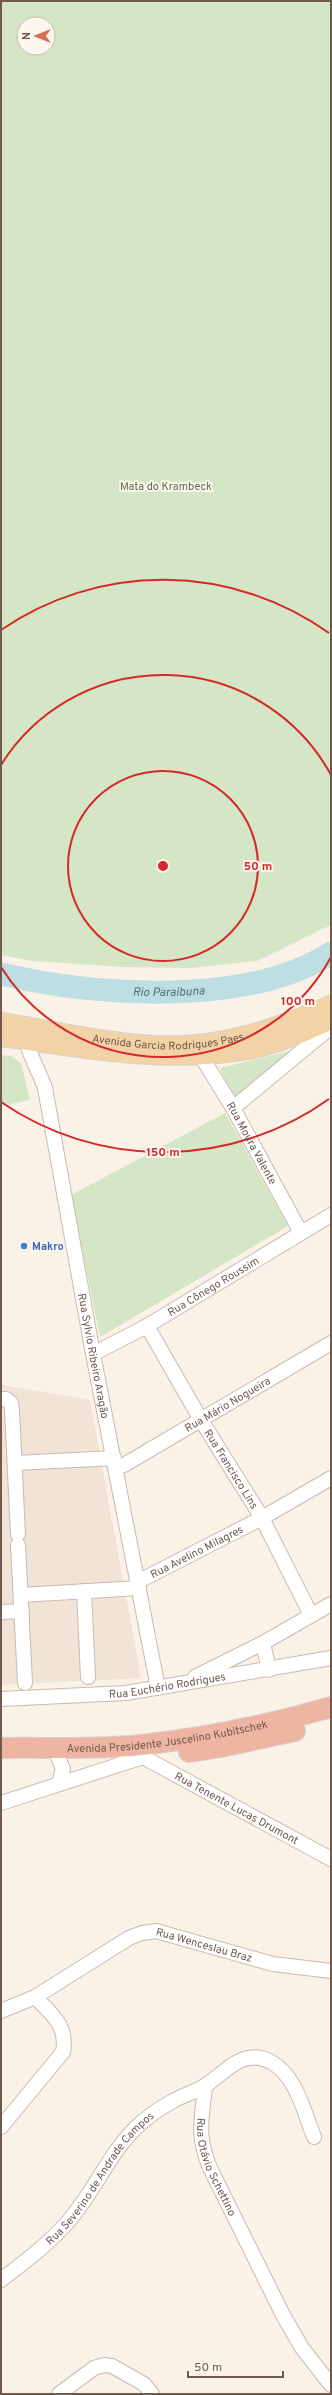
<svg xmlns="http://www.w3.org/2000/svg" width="332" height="2395" font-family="Overpass,sans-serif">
<rect width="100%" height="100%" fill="#faf2e7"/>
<!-- residential -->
<path fill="#f1e4d6" d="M1,1385L90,1400L141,1678L1,1685Z"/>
<!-- green -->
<g fill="#d4e6c6" fill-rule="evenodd">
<path d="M1,1H331V925L257,961L190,968L124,967L33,961L1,955ZM24,24H48V48H24Z"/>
<path d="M294,1050L234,1103L220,1068Z"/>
<path d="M1,1055L11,1056L21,1063L30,1100L1,1106Z"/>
<path d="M225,1113L288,1226L100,1337L71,1195Z"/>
</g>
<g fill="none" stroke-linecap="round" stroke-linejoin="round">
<!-- river -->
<path stroke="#bddee2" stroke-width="23" id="s1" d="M1,974C95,996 247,1007 331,953"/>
<!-- minor casing -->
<g stroke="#cbbaae" stroke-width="16">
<g id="minor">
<path id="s2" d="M25,1033C25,1047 40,1073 45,1088L93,1354L158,1688"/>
<path id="s3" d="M201,1056L233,1108L300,1231"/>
<path d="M233,1108L331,1027"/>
<path id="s4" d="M147,1326L201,1420L262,1518L311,1615"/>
<path id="s5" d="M93,1354L147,1326L331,1215"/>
<path d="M1,1399H6L11,1403L12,1410L18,1534"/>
<path d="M15,1463L114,1458"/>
<path id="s6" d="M124,1465L331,1343"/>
<path d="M18,1545L25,1683"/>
<path id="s7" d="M145,1578L262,1518L331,1478"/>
<path d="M84,1591L88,1677"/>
<path d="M21,1595L139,1588"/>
<path d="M1,1612L22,1611"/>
<path d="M263,1643L269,1670"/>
<path d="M195,1677L263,1643L331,1604"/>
<path id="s8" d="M1,1699L126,1693L331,1658"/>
<path d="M58,1757L63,1769L59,1783"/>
<path id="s9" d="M1,1803L143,1757L331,1859"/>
<path id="s10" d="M1,2011L35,1997L129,1938L142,1933L156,1931L273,1964L331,1971"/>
<path id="s11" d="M205,2086C202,2120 196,2134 210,2168L283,2315L302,2348L331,2385"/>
<path d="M1,2127L63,2052C68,2026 52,2014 35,1997"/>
<path id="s12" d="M1,2280C23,2263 46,2246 65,2225C94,2194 109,2151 141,2123C150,2115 162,2107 173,2101C183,2095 196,2092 206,2085C226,2072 243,2047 271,2062C296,2075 304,2112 314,2137"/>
<path d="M59,2394L94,2368L104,2365L112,2366L144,2384L152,2394"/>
</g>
</g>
<!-- major casing -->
<g stroke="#d7d1cd" stroke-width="20">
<g id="major">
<path id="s13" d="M1,1022C52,1030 103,1042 155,1045C216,1049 275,1029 331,1005"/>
<path d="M1,1037C84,1048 164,1065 248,1050C277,1045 305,1032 331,1020"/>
</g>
</g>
<!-- highway casing -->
<g stroke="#d7d1cd" stroke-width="22">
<g id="highway">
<path id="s14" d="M1,1748C47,1747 95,1750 141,1745C205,1738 269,1725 331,1707"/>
<path d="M189,1752L221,1747L295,1731"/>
</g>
</g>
<!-- minor -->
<use href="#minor" stroke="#fff" stroke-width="14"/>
<!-- major -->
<use href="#major" stroke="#f3d3a5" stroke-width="18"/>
<!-- highway -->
<use href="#highway" stroke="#eeb5a3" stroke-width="20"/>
</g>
<!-- distance rings -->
<g fill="none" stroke="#d62828" stroke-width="2">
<circle cx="163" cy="866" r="95"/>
<path d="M331 957A191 191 0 0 1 1 967M1 765A191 191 0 0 1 331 775"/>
<path d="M329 1099A286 286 0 0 1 1 1102M1 630A286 286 0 0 1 329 633"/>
</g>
<!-- markers -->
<circle fill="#3f7fe0" stroke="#fdf6ed" stroke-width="1.5" cx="24" cy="1246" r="4"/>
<g text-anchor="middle" stroke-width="4" stroke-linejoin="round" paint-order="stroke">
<!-- park labels -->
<g font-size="11" fill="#567647" stroke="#fdf6ed">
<text x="166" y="490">Mata do Krambeck</text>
</g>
<!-- street labels -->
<g font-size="11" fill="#71594e" stroke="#fdf6ed">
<text dy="4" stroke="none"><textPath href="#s13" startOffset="169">Avenida Garcia Rodrigues Paes</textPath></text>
<text dy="4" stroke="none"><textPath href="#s3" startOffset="101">Rua Moura Valente</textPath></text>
<text dy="4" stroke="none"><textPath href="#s5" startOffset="138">Rua Cônego Roussim</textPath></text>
<text dy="4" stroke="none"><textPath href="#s2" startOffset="331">Rua Sylvio Ribeiro Aragão</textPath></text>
<text dy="4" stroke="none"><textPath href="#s6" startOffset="120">Rua Mário Nogueira</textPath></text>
<text dy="4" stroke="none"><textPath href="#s4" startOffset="166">Rua Francisco Lins</textPath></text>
<text dy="4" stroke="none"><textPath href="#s7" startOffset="58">Rua Avelino Milagres</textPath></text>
<text dy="4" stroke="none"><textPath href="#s8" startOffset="167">Rua Euchério Rodrigues</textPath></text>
<text dy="4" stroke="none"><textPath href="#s14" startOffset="167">Avenida Presidente Juscelino Kubitschek</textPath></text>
<text dy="4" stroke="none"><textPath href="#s9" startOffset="256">Rua Tenente Lucas Drumont</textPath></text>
<text dy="4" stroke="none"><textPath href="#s10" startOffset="226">Rua Wenceslau Braz</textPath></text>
<text dy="4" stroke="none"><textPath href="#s11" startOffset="84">Rua Otávio Schettino</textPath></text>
<text dy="4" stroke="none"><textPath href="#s12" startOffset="143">Rua Severino de Andrade Campos</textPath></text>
</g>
<!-- shop labels -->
<g font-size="11" font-weight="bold" fill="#366cbe" stroke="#fdf6ed" text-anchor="start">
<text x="32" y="1250">Makro</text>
</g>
<!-- water labels -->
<g font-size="12" font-style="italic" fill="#46747b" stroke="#fdf6ed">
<text dy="4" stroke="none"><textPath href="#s1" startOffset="169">Rio Paraibuna</textPath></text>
</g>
</g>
<circle cx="163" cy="866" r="6" fill="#d62828" stroke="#fdf6ed" stroke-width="2"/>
<g font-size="12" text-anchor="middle" font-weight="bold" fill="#d62828" stroke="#fdf6ed" stroke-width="4" stroke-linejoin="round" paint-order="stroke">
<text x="258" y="870">50 m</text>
<text x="298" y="1005">100 m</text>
<text x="163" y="1156">150 m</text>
</g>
<!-- border -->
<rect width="332" height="2395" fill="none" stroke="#71594e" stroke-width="4"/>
<!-- north arrow -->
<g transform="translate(36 36) rotate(270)"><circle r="19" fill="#fdf6ed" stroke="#c5b7ad"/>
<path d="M0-3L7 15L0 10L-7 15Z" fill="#d87057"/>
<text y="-6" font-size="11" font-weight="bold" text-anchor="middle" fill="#71594e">N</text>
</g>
<!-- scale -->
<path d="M188 2371v6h95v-6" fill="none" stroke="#71594e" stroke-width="2"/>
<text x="194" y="2371" font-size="12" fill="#71594e" stroke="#fdf6ed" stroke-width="3" paint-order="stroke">50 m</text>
</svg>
